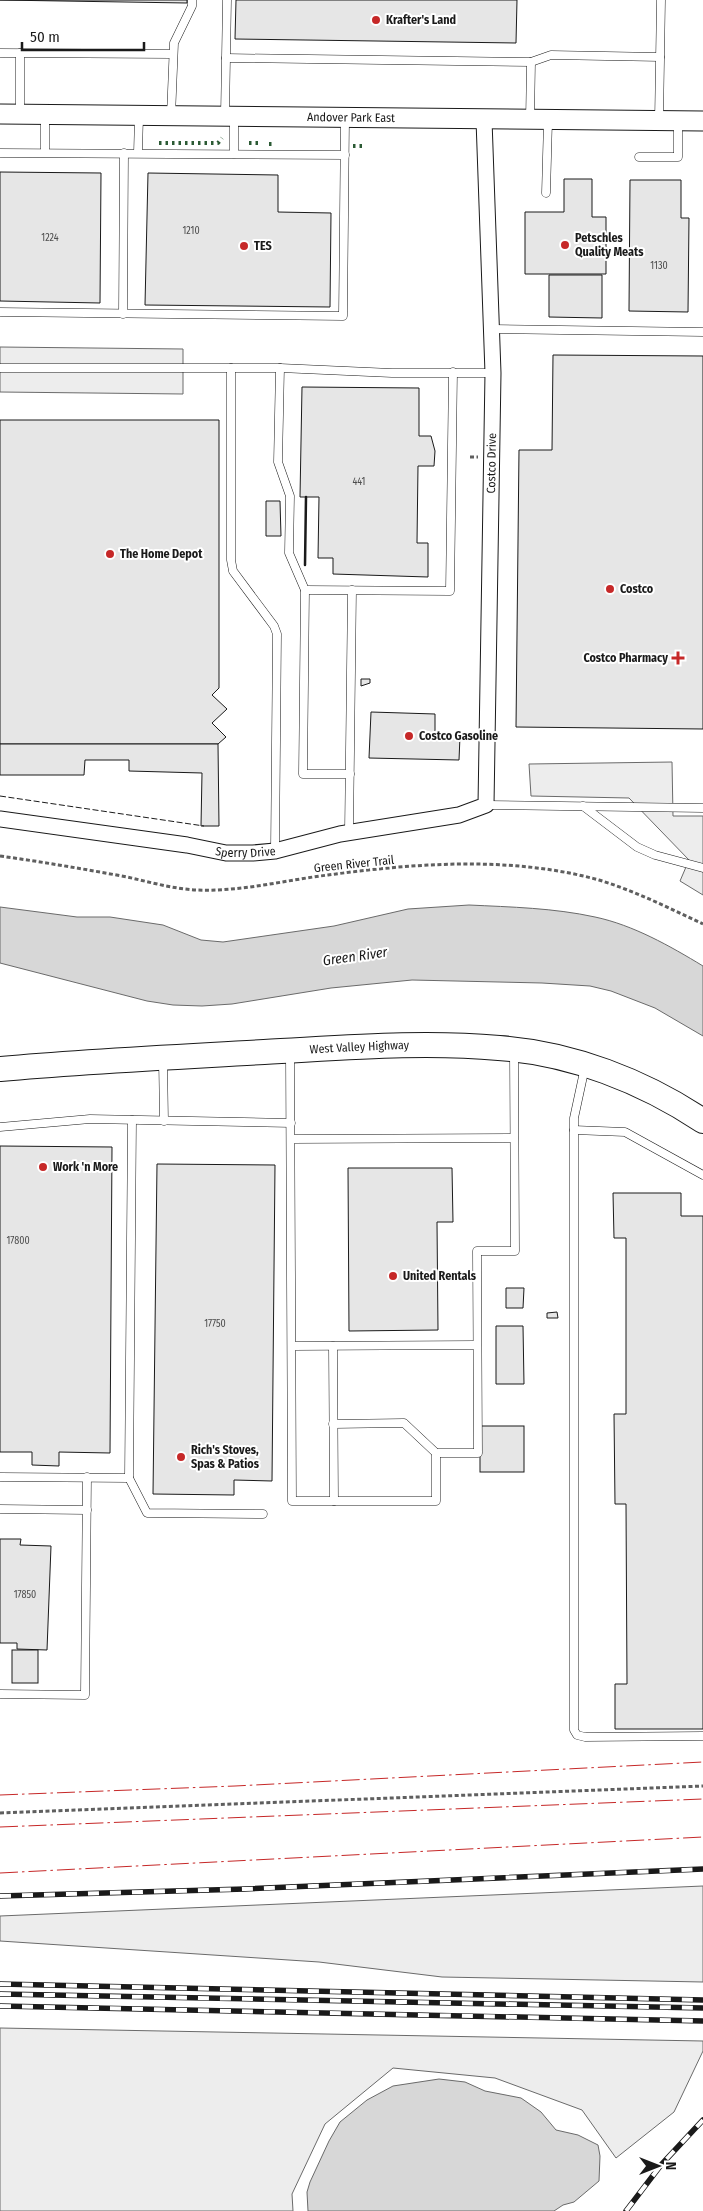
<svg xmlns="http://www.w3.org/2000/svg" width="703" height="2211" font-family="'Fira Sans Condensed',sans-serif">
<rect width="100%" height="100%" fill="#fff"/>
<!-- built -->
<g fill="#ededed" stroke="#6a6a6a">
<path d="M0,347L183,349V394L0,392Z"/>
<path d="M672,762L673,816H703V895L680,881L689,860L629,798L531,796L529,764Z"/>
<path d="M703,1886V1982L442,1977L319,1962L0,1941V1916Z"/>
<path d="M0,2028L703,2041V2051L674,2112L616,2158L582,2110L495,2078L393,2068L325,2124L292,2194L293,2211H0Z"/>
</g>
<!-- water -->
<g fill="#d7d7d7" stroke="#6a6a6a">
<path d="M469,905C511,907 554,908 595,917C633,925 670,946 703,966V1036L655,1008L611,991L590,986L542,983L412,980L331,988L232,1004L202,1006L173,1005L147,1001L0,963V907L77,917H110L163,925L201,940L223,942L334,926L408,909Z"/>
<path d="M439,2079L465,2082L485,2091L521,2098L541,2112L556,2130L578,2135L598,2145L600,2156L599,2181L574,2202L563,2205L554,2211H308L307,2192L310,2182L329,2141L340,2122L367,2100L393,2086Z"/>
</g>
<!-- building -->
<g fill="#e6e6e6" stroke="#1a1a1a">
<path d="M0,0H187V3Z"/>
<path d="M236,0H517L516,43L235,39Z"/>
<path d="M0,172L101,173L100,303L0,301Z"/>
<path d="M148,173L278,175V212L331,213L330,307L145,305Z"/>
<path d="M564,179H592V217H606V274H525V212H564Z"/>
<path d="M630,180H681V218H689L688,312L629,311Z"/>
<path d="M549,275H602V318L549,317Z"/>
<path d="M553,355L703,356V729L516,727L519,450H552Z"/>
<path d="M302,387L419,388V436H431L435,451L434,466H418L417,543H428V577L333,574V558H318L319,497H300Z"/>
<path d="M0,420H219V688L212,695L227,709L212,723L226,737L218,744H0Z"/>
<path d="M266,501H280L281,536H266Z"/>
<path d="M361,679H370V683L361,686Z"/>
<path d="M371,712L435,714V736H460L459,760L369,758Z"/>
<path d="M0,744H218L219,826H201L202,773L129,771V760H85L84,775H0Z"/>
<path d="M0,1146L112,1147L110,1453L59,1452V1466L32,1465V1452H0Z"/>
<path d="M157,1164L275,1165L272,1481L234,1480V1495L153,1494Z"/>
<path d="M348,1168H452L453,1222H437L438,1330L349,1331Z"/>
<path d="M613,1193H681V1216H703V1729H615V1684H627L626,1504H615L614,1414H626V1238H614Z"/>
<path d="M506,1288H524L523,1308H506Z"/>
<path d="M557,1312L558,1318H547V1313Z"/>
<path d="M496,1326H523L524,1384H496Z"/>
<rect x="480" y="1426" width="44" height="46"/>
<path d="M0,1539H21L20,1545L51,1546L47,1650L17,1649V1643H0Z"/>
<rect x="12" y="1650" width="26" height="33"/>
</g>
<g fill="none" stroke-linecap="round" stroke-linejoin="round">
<!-- service casing -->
<g stroke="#1a1a1a" stroke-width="9">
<g id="service">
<path d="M0,53L172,54"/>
<path d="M226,58L531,62L551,55L660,57"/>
<path d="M20,114V53"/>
<path d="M225,115L227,0"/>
<path d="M171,116L174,43L192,6V0"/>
<path d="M530,120L531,62"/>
<path d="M659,120L661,0"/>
<path d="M45,152V114"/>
<path d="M0,153L345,155"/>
<path d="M138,153L139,116"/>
<path d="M234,154V117"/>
<path d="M639,157H678V121"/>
<path d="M546,193L548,121"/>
<path d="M0,312L343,316L345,119"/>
<path d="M123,314L124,153"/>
<path d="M492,329L703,332"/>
<path d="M0,368H280L392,373H493"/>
<path d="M231,368V560L233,571L274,626L277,634L275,851"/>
<path d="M280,368L278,462L290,496L289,553L305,590L303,774H350"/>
<path d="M305,590L450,591L453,372"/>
<path d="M486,805L703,808"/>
<path d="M583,806L637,847L655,855L703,868"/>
<path d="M349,832L352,590"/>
<path d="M290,1053L292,1501H436V1453H478L477,1251H515L514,1052"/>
<path d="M163,1060L164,1121"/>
<path d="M585,1067L574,1118V1730L577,1735L585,1737L703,1736"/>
<path d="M0,1127L90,1119L291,1123"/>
<path d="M574,1130L625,1132L703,1175"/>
<path d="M291,1139L514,1138"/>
<path d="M292,1346L477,1345"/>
<path d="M333,1346L334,1501"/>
<path d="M333,1424L404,1423L436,1453"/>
<path d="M0,1477L129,1478L132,1120"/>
<path d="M129,1478L147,1513L263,1514"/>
<path d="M0,1509L87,1510"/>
<path d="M0,1694L85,1695L87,1477"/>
</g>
</g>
<!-- minor casing -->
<g stroke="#1a1a1a" stroke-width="17">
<g id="minor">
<path id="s1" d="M0,819L187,845L226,853H253L275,851L340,834L459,815L486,805L493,373L484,120"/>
</g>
</g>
<!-- tertiary casing -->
<g stroke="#1a1a1a" stroke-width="21">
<g id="tertiary">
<path id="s2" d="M0,114L703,121"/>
</g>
</g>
<!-- primary casing -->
<g stroke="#1a1a1a" stroke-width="26">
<g id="primary">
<path id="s3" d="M0,1069C88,1061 176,1057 264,1052C342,1048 421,1041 499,1048C571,1053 643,1081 703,1121"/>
</g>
</g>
<!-- path -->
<g stroke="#5f5f5f" stroke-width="3" stroke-dasharray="4 2.5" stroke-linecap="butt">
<path d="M470,457H478"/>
<path d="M0,856C43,862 84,869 127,877C150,882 173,889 197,890C240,892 286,880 328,875C417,863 512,856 599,880C635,891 669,908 703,924"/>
<path d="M0,1813L703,1786"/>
</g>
<!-- service -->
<use href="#service" stroke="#fff" stroke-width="8"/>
<!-- minor -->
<use href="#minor" stroke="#fff" stroke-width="15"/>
<!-- tertiary -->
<use href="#tertiary" stroke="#fff" stroke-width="19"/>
<!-- primary -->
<use href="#primary" stroke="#fff" stroke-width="24"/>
<!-- rail casing -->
<g stroke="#1a1a1a" stroke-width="5.5">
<g id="rail">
<path d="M0,1896L245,1889L703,1869"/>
<path d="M0,1984L703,2000"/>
<path d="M0,1994L703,2008"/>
<path d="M0,2006L703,2021"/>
<path d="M626,2211L661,2165L703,2120"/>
</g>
</g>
<!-- rail -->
<use href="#rail" stroke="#fff" stroke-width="4" stroke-dasharray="11" stroke-linecap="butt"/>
<!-- hedge -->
<g stroke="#2b5a34" stroke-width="4" stroke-dasharray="2.5 4" stroke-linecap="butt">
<path d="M159,143H218L222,138"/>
<path d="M249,143H260"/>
<path d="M269,144H274"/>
<path d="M353,146H362"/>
</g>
<!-- fence -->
<path stroke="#1a1a1a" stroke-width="1" stroke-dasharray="6 2.5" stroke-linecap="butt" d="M0,796L204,826"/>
<!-- wall -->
<path stroke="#1a1a1a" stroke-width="2.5" d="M305,565L306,497"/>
<!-- power -->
<g stroke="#c62828" stroke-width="1" stroke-dasharray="18 4 2.5 4" stroke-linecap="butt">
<path d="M0,1795L235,1786L703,1762"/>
<path d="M0,1827L703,1799"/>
<path d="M0,1873L703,1837"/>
</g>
</g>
<!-- markers -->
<g fill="#c62828" stroke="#fff" stroke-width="2">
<circle cx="376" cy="20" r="5"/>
<circle cx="565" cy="245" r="5"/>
<circle cx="244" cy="246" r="5"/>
<circle cx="110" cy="554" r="5"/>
<circle cx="610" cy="589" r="5"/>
<path d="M675.5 650.5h5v5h5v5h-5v5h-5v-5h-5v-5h5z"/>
<circle cx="409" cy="736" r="5"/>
<circle cx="43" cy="1167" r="5"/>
<circle cx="393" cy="1276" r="5"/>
<circle cx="181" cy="1457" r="5"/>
</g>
<g text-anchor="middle" stroke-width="4" stroke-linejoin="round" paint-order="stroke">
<!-- number labels -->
<g font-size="10" fill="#4d4d4d">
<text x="191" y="234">1210</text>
<text x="50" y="241">1224</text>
<text x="659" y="269">1130</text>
<text x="359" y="485">441</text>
<text x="18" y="1244">17800</text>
<text x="215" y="1327">17750</text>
<text x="25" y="1598">17850</text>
</g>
<!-- poi labels -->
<g font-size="12" font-weight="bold" fill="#1a1a1a" stroke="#fff" text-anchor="start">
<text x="386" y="24">Krafter's Land</text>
<text x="575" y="242">Petschles<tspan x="575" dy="14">Quality Meats</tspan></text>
<text x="254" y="250">TES</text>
<text x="120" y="558">The Home Depot</text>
<text x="620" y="593">Costco</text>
<text x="668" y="662" text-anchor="end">Costco Pharmacy</text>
<text x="419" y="740">Costco Gasoline</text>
<text x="53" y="1171">Work 'n More</text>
<text x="403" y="1280">United Rentals</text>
<text x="191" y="1454">Rich's Stoves,<tspan x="191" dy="14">Spas &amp; Patios</tspan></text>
</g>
<!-- street labels -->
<g font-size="12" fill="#1a1a1a" stroke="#fff">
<text dy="4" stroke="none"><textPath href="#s2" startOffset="351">Andover Park East</textPath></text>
<text dy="4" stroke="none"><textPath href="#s1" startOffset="836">Costco Drive</textPath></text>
<text dy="4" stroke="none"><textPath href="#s1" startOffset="248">Sperry Drive</textPath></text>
<text transform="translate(354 864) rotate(-6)" y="4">Green River Trail</text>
<text dy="4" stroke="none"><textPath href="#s3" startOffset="360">West Valley Highway</textPath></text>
</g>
<!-- water labels -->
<g font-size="14" font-style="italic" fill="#1a1a1a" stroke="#fff">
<text transform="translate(355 956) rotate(-8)" y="5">Green River</text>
</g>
</g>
<!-- north arrow -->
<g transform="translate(658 2166) rotate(90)" stroke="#ffffff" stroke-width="4" paint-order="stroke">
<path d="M0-4L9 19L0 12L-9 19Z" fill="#1a1a1a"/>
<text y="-8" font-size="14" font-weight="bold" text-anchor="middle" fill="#1a1a1a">N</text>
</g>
<!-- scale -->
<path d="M22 42v8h122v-8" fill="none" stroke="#1a1a1a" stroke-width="2.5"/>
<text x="30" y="42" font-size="15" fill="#1a1a1a" stroke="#ffffff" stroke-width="4" paint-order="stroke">50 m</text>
</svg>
